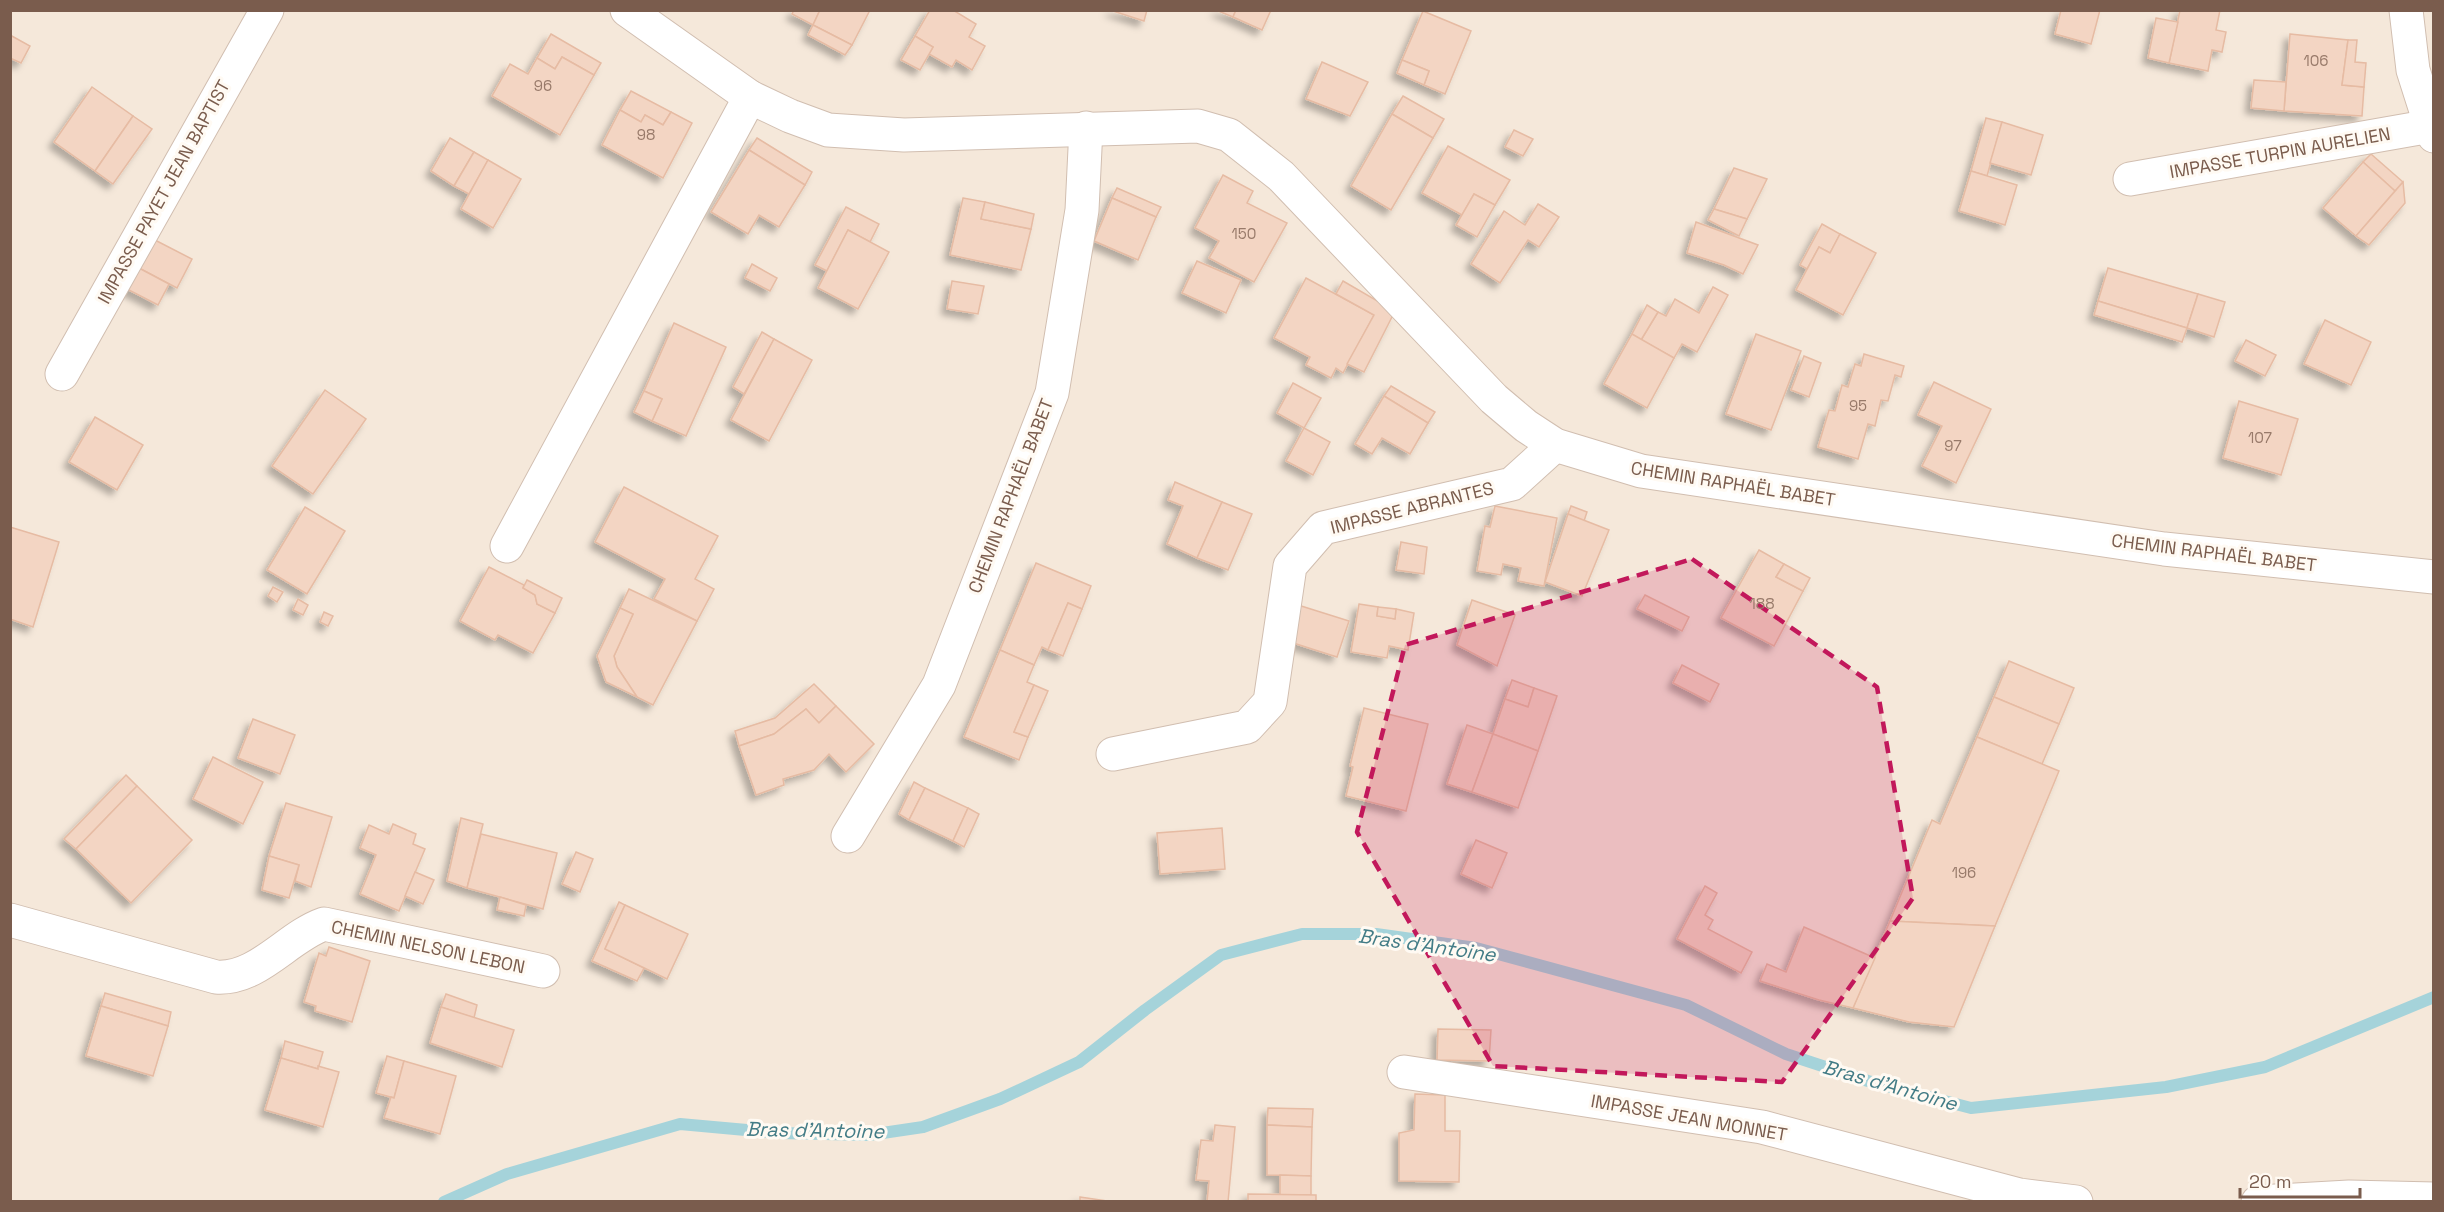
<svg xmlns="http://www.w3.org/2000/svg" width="2444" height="1212" font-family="'Space Grotesk',sans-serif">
<defs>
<filter id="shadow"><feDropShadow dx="-5.5" dy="5.5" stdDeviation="3" flood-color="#0004"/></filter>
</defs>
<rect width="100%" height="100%" fill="#fdf6ec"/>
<!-- residential -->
<rect fill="#f5e8da" x="11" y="11" width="2422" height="1190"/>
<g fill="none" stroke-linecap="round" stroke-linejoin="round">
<!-- stream -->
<path stroke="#a5d3da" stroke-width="12" d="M444,1202L507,1174L680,1124L779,1133L869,1135L923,1127L1000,1099L1079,1062L1145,1010L1221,955L1302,934H1376L1476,948L1686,1005L1786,1054L1868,1081L1971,1108L2166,1087L2265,1067L2434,997"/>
</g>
<!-- building -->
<g fill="#f3d5c3" stroke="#e6bba3" stroke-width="1.5" filter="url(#shadow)">
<path d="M794,10H820L813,25L792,14Z"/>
<path d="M820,10H870L852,45L813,25Z"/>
<path d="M930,10H953L976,24L969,37L985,46L972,70L956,60L952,67L929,54L933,47L915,36Z"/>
<path d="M1110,10H1147L1144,21Z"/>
<path d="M1216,10H1236L1233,17Z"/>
<path d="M1236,10H1271L1262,30L1233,17Z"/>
<path d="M2061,10H2100L2091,44L2055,34Z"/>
<path d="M2180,10H2220L2216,30L2226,32L2222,52L2212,50L2208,71L2169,63Z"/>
<path d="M1423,11L1471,31L1445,94L1424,85L1429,71L1402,60Z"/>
<path d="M2156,18L2178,22L2169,63L2148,58Z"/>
<path d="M813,25L852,45L845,55L808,35Z"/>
<path d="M551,34L601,63L594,75L562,57L555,69L537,58Z"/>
<path d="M2290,34L2348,40L2342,85L2364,87L2362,116L2284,111Z"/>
<path d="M10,35L30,46L21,63L10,58Z"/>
<path d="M915,36L933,47L920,70L901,60Z"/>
<path d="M2348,40H2357L2355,62L2366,63L2364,87L2342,85Z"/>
<path d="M562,57L594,75L560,135L492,96L510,64L528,74L537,58L555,69Z"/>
<path d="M1402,60L1429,71L1424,85L1397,73Z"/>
<path d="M1322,62L1368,82L1350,116L1306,99Z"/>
<path d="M2254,80L2286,82L2284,111L2251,108Z"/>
<path d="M92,87L133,116L95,171L54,142Z"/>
<path d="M631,91L671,112L663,125L645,115L641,122L620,110Z"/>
<path d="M1403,96L1444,119L1433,138L1392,114Z"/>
<path d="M620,110L641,122L645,115L663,125L671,112L692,123L663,178L602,145Z"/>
<path d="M1392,114L1433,138L1391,210L1351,186Z"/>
<path d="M133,116L152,129L113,184L95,171Z"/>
<path d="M1986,118L2002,122L1987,176L1971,171Z"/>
<path d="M2002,122L2043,135L2031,175L1990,163Z"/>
<path d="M1514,130L1533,139L1523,156L1505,147Z"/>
<path d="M450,138L474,152L454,186L431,171Z"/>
<path d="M757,138L812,172L805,185L749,150Z"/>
<path d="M1448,146L1510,180L1495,205L1474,194L1462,215L1422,193Z"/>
<path d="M749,150L805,185L779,227L759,215L748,234L711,212Z"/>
<path d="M474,152L488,160L469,194L454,186Z"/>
<path d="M2371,154L2403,182L2395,191L2363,162Z"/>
<path d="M488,160L521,179L493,228L461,209Z"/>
<path d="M2363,162L2395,191L2356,236L2323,208Z"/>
<path d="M1734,168L1767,179L1747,219L1714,209Z"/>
<path d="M1971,171L2017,185L2005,225L1959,211Z"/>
<path d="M1223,175L1253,191L1247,203L1287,223L1254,282L1209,258L1219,241L1195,228Z"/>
<path d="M2403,182L2405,203L2369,245L2356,236Z"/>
<path d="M1117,188L1161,207L1156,217L1112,198Z"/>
<path d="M1474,194L1495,205L1477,237L1456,225Z"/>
<path d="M963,198L985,202L981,219L1031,229L1021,270L950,255Z"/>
<path d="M1112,198L1156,217L1138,260L1094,241Z"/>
<path d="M985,202L1034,214L1031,229L981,219Z"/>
<path d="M1538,204L1559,217L1539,247L1528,240L1500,283L1471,264L1504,211L1525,225Z"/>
<path d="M846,207L879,224L870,242L848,230L827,271L815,265Z"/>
<path d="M1714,209L1747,219L1739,236L1708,220Z"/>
<path d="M1696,222L1758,245L1743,274L1724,265L1687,253Z"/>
<path d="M1822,224L1840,234L1830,253L1819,247L1807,269L1800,265Z"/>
<path d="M848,230L889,252L858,309L818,288Z"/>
<path d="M1840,234L1876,253L1843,315L1796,290L1819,247L1830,253Z"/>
<path d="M151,238L192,259L177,288L137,267Z"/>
<path d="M1197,261L1241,280L1226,313L1182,293Z"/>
<path d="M752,264L777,278L770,291L745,278Z"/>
<path d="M137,267L169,284L158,305L125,288Z"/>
<path d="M2108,268L2198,294L2187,328L2098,301Z"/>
<path d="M1306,278L1374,315L1343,373L1336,368L1331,378L1306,365L1310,357L1274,338Z"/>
<path d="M952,281L984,286L978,314L947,309Z"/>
<path d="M1343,281L1381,303L1393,315L1364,372L1347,364L1374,315L1336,294Z"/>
<path d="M1713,287L1728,295L1697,352L1682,344L1674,358L1641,340L1658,312L1666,316L1675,299L1699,313Z"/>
<path d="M2198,294L2225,302L2214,337L2187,328Z"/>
<path d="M2098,301L2187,328L2182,342L2094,315Z"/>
<path d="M1647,305L1658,312L1641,340L1632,334Z"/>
<path d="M2325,320L2371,342L2351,385L2304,364Z"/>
<path d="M674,323L726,347L686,436L652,421L662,399L644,391Z"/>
<path d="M762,332L774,339L744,394L733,387Z"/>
<path d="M1632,334L1674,358L1647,408L1604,384Z"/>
<path d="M1756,334L1801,351L1771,430L1726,414Z"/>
<path d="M774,339L812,360L769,441L731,420Z"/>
<path d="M2246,340L2276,355L2265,376L2235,361Z"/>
<path d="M1864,354L1904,366L1901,377L1895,375L1888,401L1881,400L1875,426L1868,424L1858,459L1818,447L1829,410L1835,411L1842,385L1848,387L1855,364L1861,366Z"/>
<path d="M1804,356L1821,363L1809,397L1791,390Z"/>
<path d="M1934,382L1991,409L1956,483L1922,466L1942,426L1918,415Z"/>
<path d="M1293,383L1321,398L1304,428L1277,413Z"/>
<path d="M1391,386L1435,412L1428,423L1384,396Z"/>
<path d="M325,390L366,419L313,494L272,466Z"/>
<path d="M644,391L662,399L652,421L634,412Z"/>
<path d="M1384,396L1428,423L1410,454L1382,438L1372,454L1355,444Z"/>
<path d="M2239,401L2298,419L2281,475L2223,458Z"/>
<path d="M95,417L143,445L117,490L69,462Z"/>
<path d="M1304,428L1330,442L1313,475L1286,461Z"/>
<path d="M1175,482L1222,502L1197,558L1167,544L1183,506L1168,500Z"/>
<path d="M624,487L718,536L695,579L714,589L697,621L654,599L665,579L595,542Z"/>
<path d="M1222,502L1252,514L1228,570L1197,558Z"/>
<path d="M1495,506L1557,518L1544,586L1518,581L1521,568L1503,564L1501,575L1477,571L1485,526L1490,527Z"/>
<path d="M1571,506L1587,512L1584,521L1568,514Z"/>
<path d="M305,507L345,531L307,594L267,570Z"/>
<path d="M1568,514L1609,530L1582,596L1545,582Z"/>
<path d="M10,527L59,542L33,627L10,619Z"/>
<path d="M1401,542L1427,547L1424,574L1396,570Z"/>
<path d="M1759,550L1784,564L1776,577L1803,591L1774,646L1721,618Z"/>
<path d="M1036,563L1091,586L1082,609L1068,603L1048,650L1042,647L1034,665L1000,650Z"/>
<path d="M1784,564L1810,578L1803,591L1776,577Z"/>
<path d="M489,567L524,585L523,588L535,595L537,604L555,613L533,653L498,635L495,640L460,621Z"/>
<path d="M527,580L562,598L555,613L537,604L535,595L523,588Z"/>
<path d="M273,587L283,592L277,602L268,596Z"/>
<path d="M629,589L697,621L653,705L637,697L617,667L614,656L633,614L620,608Z"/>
<path d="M1645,595L1689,617L1682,631L1637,609Z"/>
<path d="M298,599L308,605L303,615L293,610Z"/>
<path d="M1472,600L1515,615L1497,666L1457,645Z"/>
<path d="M1068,603L1082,609L1063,656L1048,650Z"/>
<path d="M1359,604L1378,607L1377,616L1395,619L1396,609L1414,613L1408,650L1389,646L1387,658L1351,652Z"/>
<path d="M1298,605L1349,621L1337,657L1287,641Z"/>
<path d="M1378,607L1396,609L1395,619L1377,616Z"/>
<path d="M620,608L633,614L614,656L617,667L637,697L606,682L597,656Z"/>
<path d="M324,612L333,616L328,626L320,622Z"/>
<path d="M1000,650L1034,665L1027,682L1034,685L1014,732L1028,737L1019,760L964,737Z"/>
<path d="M2009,661L2074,688L2059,724L1994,697Z"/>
<path d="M1682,665L1719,684L1710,702L1673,683Z"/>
<path d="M1512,680L1534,688L1528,707L1505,699Z"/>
<path d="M814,684L836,706L819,723L806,709L774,734L739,746L735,731L775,718Z"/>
<path d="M1034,685L1048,691L1028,737L1014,732Z"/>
<path d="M1534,688L1557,696L1538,751L1493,734L1505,699L1528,707Z"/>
<path d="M1994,697L2059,724L2042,764L1977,737Z"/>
<path d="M836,706L874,744L846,772L829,754L814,770L783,779L784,785L756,795L739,746L774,734L806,709L819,723Z"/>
<path d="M1364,708L1428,724L1406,811L1346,796L1353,767L1350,766Z"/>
<path d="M253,719L295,735L280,774L238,758Z"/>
<path d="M1467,725L1493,734L1472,792L1447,784Z"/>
<path d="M1493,734L1538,751L1518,808L1472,792Z"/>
<path d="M1977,737L2059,771L1995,926L1890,921L1932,820L1940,824Z"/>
<path d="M213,757L263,782L243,824L193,799Z"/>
<path d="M126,775L137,786L76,849L64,839Z"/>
<path d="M914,782L925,788L909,820L899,814Z"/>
<path d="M137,786L192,840L131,903L76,849Z"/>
<path d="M925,788L968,808L953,841L909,820Z"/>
<path d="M286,803L332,817L311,887L295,881L299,865L269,856Z"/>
<path d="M968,808L979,814L964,847L953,841Z"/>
<path d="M461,818L483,824L467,888L447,881Z"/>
<path d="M393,824L416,834L413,844L425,849L399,911L360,894L376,855L360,848L369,825L389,834Z"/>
<path d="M1222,828L1225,869L1160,874L1157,833Z"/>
<path d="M481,834L557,853L543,909L467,888Z"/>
<path d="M1476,840L1507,853L1492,888L1461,874Z"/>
<path d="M576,852L593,859L580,892L562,884Z"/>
<path d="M269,856L299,865L289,898L262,890Z"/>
<path d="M415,872L434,880L423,904L405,896Z"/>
<path d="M1705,886L1717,893L1705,915L1713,920L1708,929L1752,952L1741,973L1677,939Z"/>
<path d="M500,897L526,905L524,916L497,910Z"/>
<path d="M619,902L625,905L605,949L644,968L637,981L592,961Z"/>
<path d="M625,905L688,934L667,979L605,949Z"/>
<path d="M1890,921L1995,926L1954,1027L1909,1022L1853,1008Z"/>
<path d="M1804,927L1875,958L1853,1008L1819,1000L1760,981L1767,964L1786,972Z"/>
<path d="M329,947L370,961L352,1022L315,1011L316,1006L304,1002L319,953L326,956Z"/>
<path d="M105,993L171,1012L168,1026L101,1006Z"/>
<path d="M446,994L477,1005L474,1018L441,1007Z"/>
<path d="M101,1006L168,1026L153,1076L86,1056Z"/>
<path d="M441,1007L514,1030L502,1067L430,1043Z"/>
<path d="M1438,1029L1491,1030L1489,1061L1437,1060Z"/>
<path d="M285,1041L323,1052L318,1069L281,1058Z"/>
<path d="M387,1056L404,1061L394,1098L376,1093Z"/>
<path d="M281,1058L318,1069V1066L339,1072L323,1127L265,1110Z"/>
<path d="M404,1061L456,1076L440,1134L384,1118L391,1097L394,1098Z"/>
<path d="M1415,1094L1445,1095V1131H1460L1459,1182L1399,1181V1133L1414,1130Z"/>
<path d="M1268,1108L1313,1109L1312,1127L1267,1125Z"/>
<path d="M1215,1125L1235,1127L1228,1202H1207L1209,1181L1196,1180L1201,1140L1213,1141Z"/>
<path d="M1267,1125L1312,1127L1311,1176L1267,1175Z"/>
<path d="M1280,1175L1311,1176V1195H1280Z"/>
<path d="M1248,1194L1316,1195V1202H1248Z"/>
<path d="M1080,1197L1114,1202H1080Z"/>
</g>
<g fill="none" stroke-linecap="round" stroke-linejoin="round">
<!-- minor casing -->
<g stroke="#d1beb0" stroke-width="35">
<g id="minor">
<path d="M627,10L750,97L790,116L828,130L904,135L1198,126L1229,135L1281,176L1494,399L1526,426L1555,445L1641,471L2164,549L2434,577"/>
<path d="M2406,10L2413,70L2434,136"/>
<path d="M2130,179L2431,126"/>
<path d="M62,374L267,10"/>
<path d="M507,546L750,97"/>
<path d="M1113,754L1247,727L1270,702L1290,566L1323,528L1512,484L1555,445"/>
<path d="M848,836L939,685L1052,393L1082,210L1086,128"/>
<path d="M10,920L216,977C258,980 287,937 324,924L543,971"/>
<path d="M1404,1072L1762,1127L2019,1195L2076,1202"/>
<path d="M2258,1202L2349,1197L2434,1199"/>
</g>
</g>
<!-- minor -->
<use href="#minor" stroke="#fff" stroke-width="33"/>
</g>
<!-- marked area -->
<path fill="#c2185b" fill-opacity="0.2" stroke="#c2185b" stroke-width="4.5" stroke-dasharray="12 8" stroke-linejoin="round" d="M1692,559L1877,687L1913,898L1782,1082L1493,1066L1357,832L1405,645Z"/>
<g text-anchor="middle" stroke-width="6" stroke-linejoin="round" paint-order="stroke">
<!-- number labels -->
<g font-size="15" fill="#987a6a">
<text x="2316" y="66">106</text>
<text x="543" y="91">96</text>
<text x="646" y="140">98</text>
<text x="1244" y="239">150</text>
<text x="1858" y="411">95</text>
<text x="2260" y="443">107</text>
<text x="1953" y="451">97</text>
<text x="1762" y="609">188</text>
<text x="1964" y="878">196</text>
</g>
<!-- street labels -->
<g font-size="18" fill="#7a5c4d" stroke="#fffaf3">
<text transform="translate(2280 153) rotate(-10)" y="6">IMPASSE TURPIN AURELIEN</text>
<text transform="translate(164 192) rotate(-61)" y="6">IMPASSE PAYET JEAN BAPTIST</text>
<text transform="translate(1733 484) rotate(9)" y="6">CHEMIN RAPHAËL BABET</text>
<text transform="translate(1011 496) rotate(-69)" y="6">CHEMIN RAPHAËL BABET</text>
<text transform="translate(1412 508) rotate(-14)" y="6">IMPASSE ABRANTES</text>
<text transform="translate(2214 553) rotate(7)" y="6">CHEMIN RAPHAËL BABET</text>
<text transform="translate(428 947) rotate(12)" y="6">CHEMIN NELSON LEBON</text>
<text transform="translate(1689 1118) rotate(10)" y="6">IMPASSE JEAN MONNET</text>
</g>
<!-- water labels -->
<g font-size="20" font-style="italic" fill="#437c86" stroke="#fffaf3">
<text transform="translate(1427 945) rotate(8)" y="7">Bras d'Antoine</text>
<text transform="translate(1890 1085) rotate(16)" y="7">Bras d'Antoine</text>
<text transform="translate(815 1130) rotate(1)" y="7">Bras d'Antoine</text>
</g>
</g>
<!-- border -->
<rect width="2444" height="1212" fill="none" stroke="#7a5c4d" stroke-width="24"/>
<!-- scale -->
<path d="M2240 1188v9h120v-9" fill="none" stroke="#7a5c4d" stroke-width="3"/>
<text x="2249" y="1188" font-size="18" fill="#7a5c4d" stroke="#fffaf3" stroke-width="4.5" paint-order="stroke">20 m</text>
</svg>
